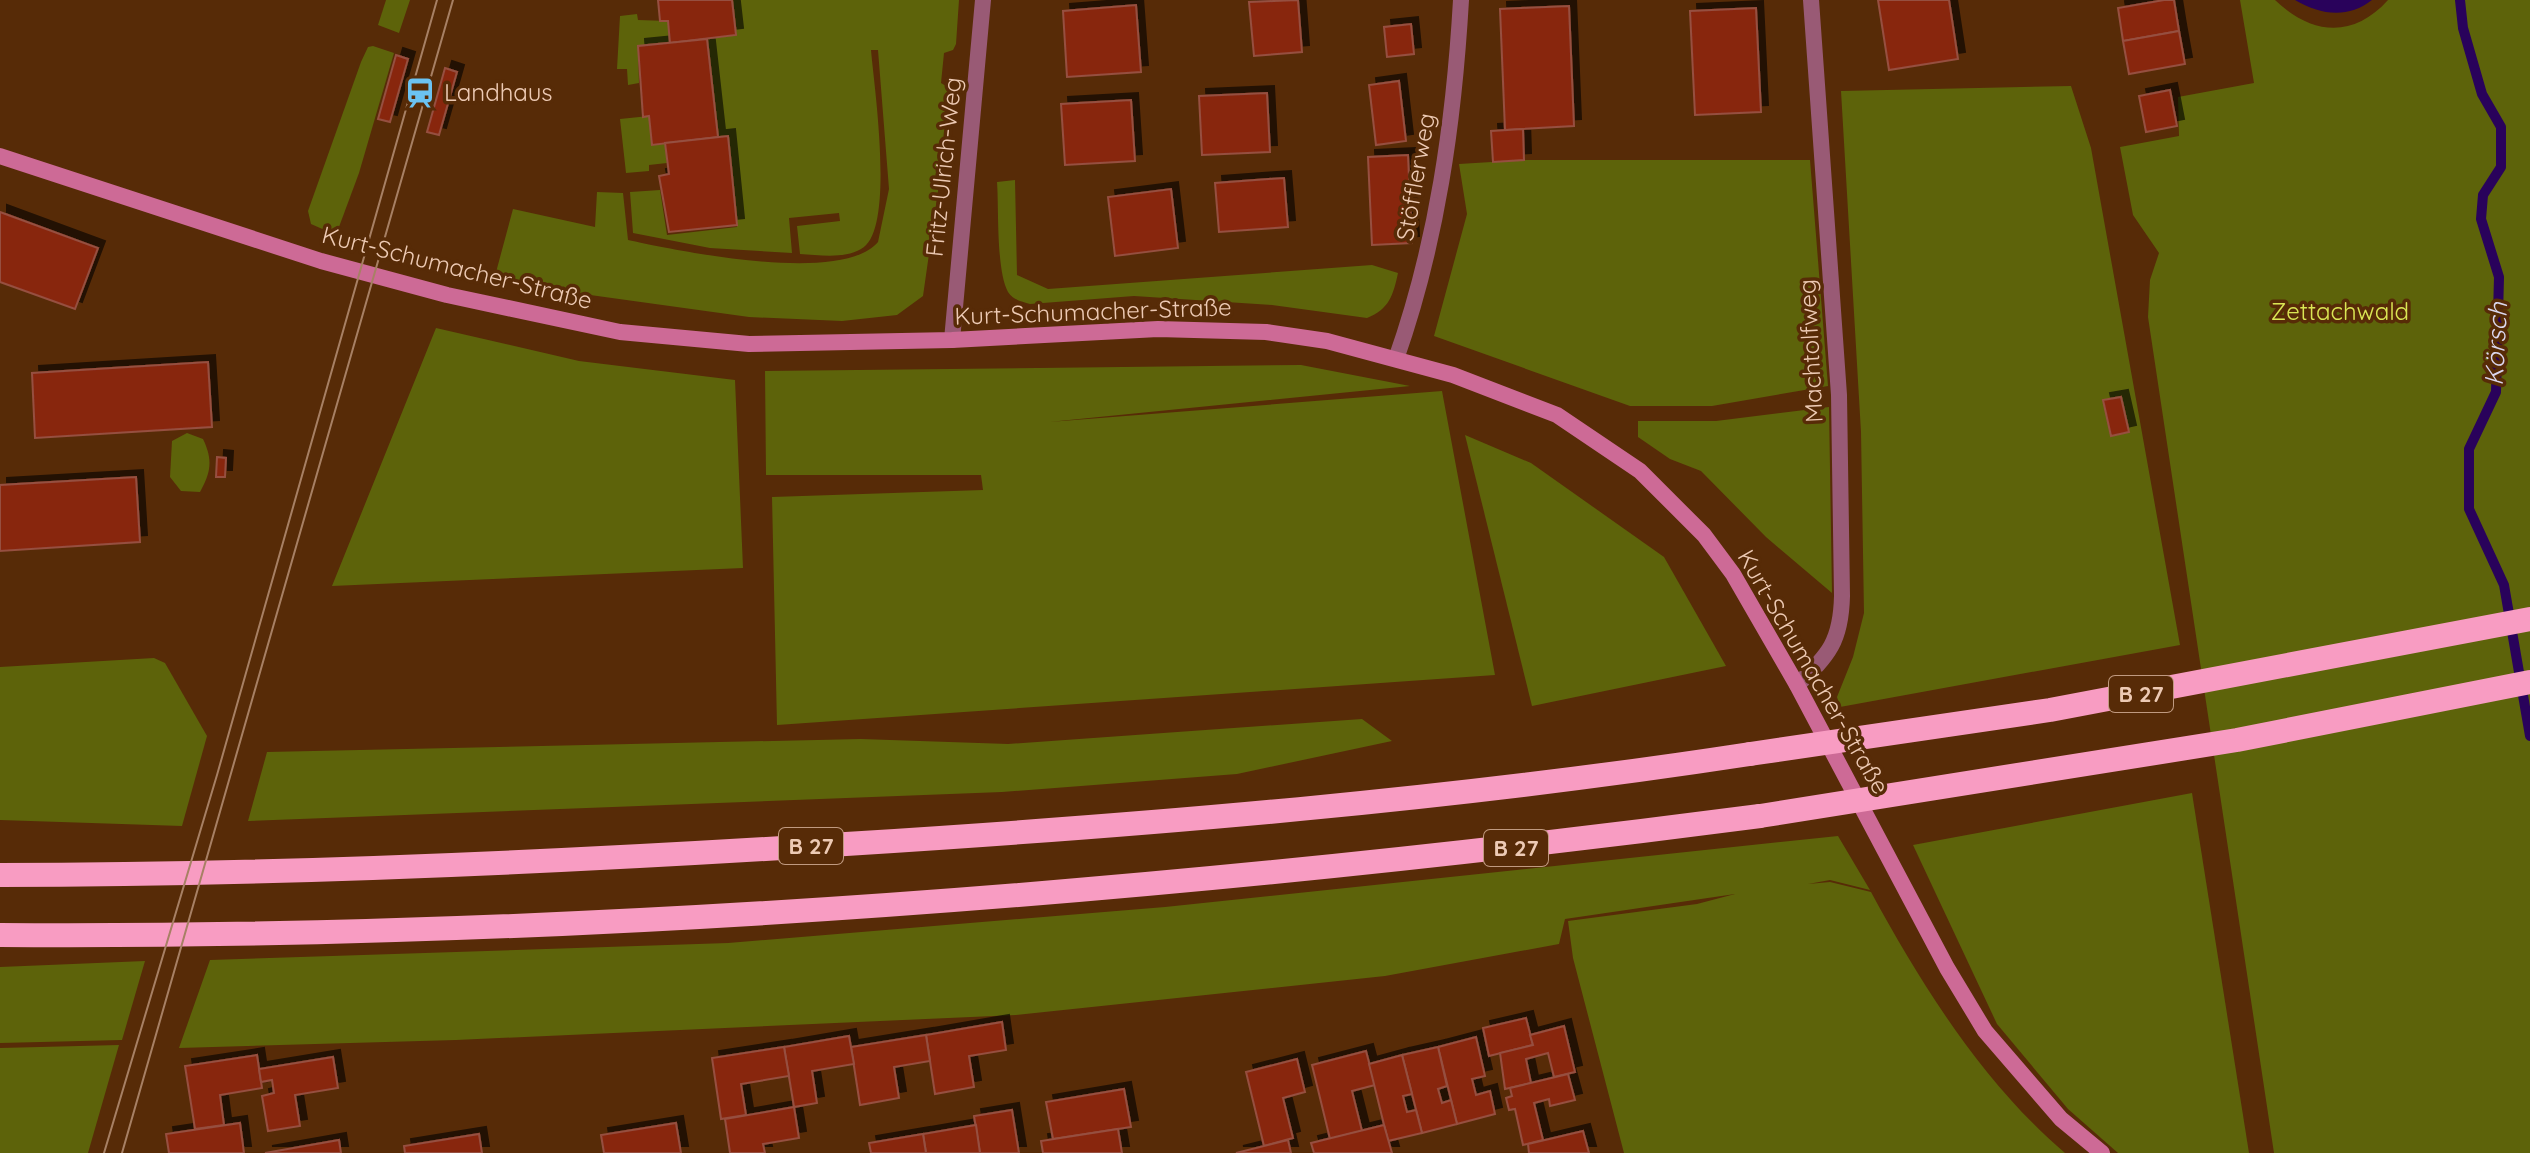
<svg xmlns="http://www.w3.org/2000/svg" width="2530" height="1153" font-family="Quicksand,sans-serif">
<defs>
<filter id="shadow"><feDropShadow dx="7" dy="-7" stdDeviation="0" flood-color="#0009"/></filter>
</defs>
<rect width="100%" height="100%" fill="#572b07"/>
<!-- green -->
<g fill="#5d630a">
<path d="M386,0H410L399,33L378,25Z"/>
<path d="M732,0H959L956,44L953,50L944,53L941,83L949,88L951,100L923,296L897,315L842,321L749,317L583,294L495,276L513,209L595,227L597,192L623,193L628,240C679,251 842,285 878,242L889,189L878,50H871C874,86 896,231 861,249C844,259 819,255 800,254L797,226L840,221L839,213L789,218L792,253L710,248L633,233L630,192L660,190L667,235L737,227L728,137H718L707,39L736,35Z"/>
<path d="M2240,0H2275C2312,35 2353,39 2388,0H2530V1153H2274L2148,317L2150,280L2159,253L2133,215L2120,147L2179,136L2178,97L2254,83Z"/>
<path d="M637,14L638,20L668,21L670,43L638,46L639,83L628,85L627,69H617L620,16Z"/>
<path d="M373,46L394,53L359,173L336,235L311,224L308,211L361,62L368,47Z"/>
<path d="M2071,86L2091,148L2180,645L1840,707L1837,697L1853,657L1864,613L1861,432L1841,91Z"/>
<path d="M649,116L652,144L665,143L667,163L649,165V171L626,173L620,119Z"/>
<path d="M1524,160H1810L1828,386L1712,406H1630L1434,336L1467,214L1459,164Z"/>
<path d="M1015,180L1017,275L1048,289L1372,265L1398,273C1393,296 1389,309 1367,318L1272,305L1134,296L1030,304C1021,301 1013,300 1008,292C996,270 999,209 997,182Z"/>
<path d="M436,328L579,361L735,380L743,568L332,586Z"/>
<path d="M1301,365L1410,386L1049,422L1442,391L1495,675L777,725L772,497L983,490L981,475H766L765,371Z"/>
<path d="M1829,407L1832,593L1766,537L1701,471L1670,459L1638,437V421H1716Z"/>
<path d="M187,433L203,439C213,460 211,472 200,492L181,491L170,477L172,441Z"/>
<path d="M1465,435L1531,463L1664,557L1726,666L1532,706Z"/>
<path d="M154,658L165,663L207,736L182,826L0,820V667Z"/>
<path d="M1362,719L1392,741L1237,774L1002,792L248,821L267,752L861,739L1008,744Z"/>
<path d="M2192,793L2249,1153H2118L2068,1109L1997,1024L1913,845Z"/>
<path d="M1838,836L1870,890L1830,880L1808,884L1830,882L1871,892C1922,986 1983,1083 2065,1153H1624L1573,958L1568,921L1697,904L1735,894L1565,919L1559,944L1385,976L1016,1015L456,1040L179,1048L210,960L728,943L1165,907Z"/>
<path d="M145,961L122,1040L0,1043V967Z"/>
<path d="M119,1045L88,1153H0V1048Z"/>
</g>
<!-- water -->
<path fill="#29025b" d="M2295,0H2372C2348,19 2320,15 2295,0Z"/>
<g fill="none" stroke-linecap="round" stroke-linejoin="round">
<!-- stream -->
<path stroke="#29025b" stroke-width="10" d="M2460,0L2463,28L2482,94L2501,127V167L2483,195L2481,219L2499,277L2496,392L2469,449V509L2504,585L2530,736"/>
</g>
<!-- building -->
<g fill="#882611" stroke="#964f3f" stroke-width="2" filter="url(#shadow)">
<path d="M658,0H732L736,35L670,43L668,21H660Z"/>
<path d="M1298,0L1302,52L1254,56L1249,2Z"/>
<path d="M1878,0H1949L1958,59L1889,70Z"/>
<path d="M2164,0H2174L2179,31L2123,41L2118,8Z"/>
<path d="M1136,5L1141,72L1067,77L1063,11Z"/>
<path d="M1569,6L1574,126L1505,130L1500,9Z"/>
<path d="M1756,8L1761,112L1695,115L1690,11Z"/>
<path d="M1411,24L1414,54L1387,57L1384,27Z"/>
<path d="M2179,31L2185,64L2129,74L2123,41Z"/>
<path d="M707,39L718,137L652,145L649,116L643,117L638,46Z"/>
<path d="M396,55L408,59L390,122L378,119Z"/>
<path d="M445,68L457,72L439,135L427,132Z"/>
<path d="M1399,81L1406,141L1376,145L1369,85Z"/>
<path d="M2170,90L2177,126L2146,132L2139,96Z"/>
<path d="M1267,93L1270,152L1202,155L1199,96Z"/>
<path d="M1131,100L1135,161L1065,165L1061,104Z"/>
<path d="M1523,129L1524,160L1493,162L1491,131Z"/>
<path d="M728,136L737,225L669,232L659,176L669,174L665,143Z"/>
<path d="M1408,155L1412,243L1372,245L1368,157Z"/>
<path d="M1284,178L1288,227L1219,232L1215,183Z"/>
<path d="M1171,189L1178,248L1115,256L1108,197Z"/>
<path d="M0,212L98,248L75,309L0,282Z"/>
<path d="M208,362L212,427L35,438L32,373Z"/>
<path d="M2121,397L2129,432L2111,436L2103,400Z"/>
<path d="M217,457L226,458L225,477H216Z"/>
<path d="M136,477L140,542L0,551V485Z"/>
<path d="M1526,1018L1533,1045L1489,1056L1483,1028Z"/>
<path d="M1002,1022L1006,1050L969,1056L974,1087L935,1094L926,1035Z"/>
<path d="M1564,1026L1575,1072L1554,1077L1548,1053L1526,1059L1531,1083L1505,1089L1500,1053L1533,1045L1530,1035Z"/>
<path d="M926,1035L930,1061L894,1067L899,1098L860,1105L851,1047Z"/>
<path d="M849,1036L854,1064L812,1071L817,1103L794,1107L784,1047Z"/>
<path d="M1476,1037L1485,1076L1472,1079L1476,1095L1490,1091L1495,1114L1457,1124L1438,1047Z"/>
<path d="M784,1047L789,1076L741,1084L746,1115L721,1119L712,1058Z"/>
<path d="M1438,1047L1447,1086L1438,1089L1442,1103L1451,1100L1457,1124L1422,1133L1402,1055Z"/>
<path d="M1366,1051L1375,1085L1352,1091L1362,1131L1330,1139L1312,1065Z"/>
<path d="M257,1055L262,1088L220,1095L224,1125L195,1129L185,1066Z"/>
<path d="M1402,1055L1412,1094L1403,1096L1407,1112L1416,1110L1422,1133L1388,1141L1369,1064Z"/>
<path d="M333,1057L338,1088L295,1095L300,1126L268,1131L262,1096L274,1093L272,1080L261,1082L259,1069Z"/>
<path d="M1297,1059L1305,1092L1283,1098L1293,1138L1264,1146L1246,1072Z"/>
<path d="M1568,1074L1575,1100L1550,1106L1549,1099L1534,1103L1543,1140L1523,1145L1515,1109L1509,1110L1506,1098L1512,1096L1510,1088Z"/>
<path d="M1124,1089L1131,1127L1053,1139L1046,1102Z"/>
<path d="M794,1107L799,1138L763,1144L765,1153H730L725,1119Z"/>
<path d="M1012,1110L1019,1153H980L974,1116Z"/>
<path d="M240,1123L244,1153H169L166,1134Z"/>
<path d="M676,1123L681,1153H604L601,1135Z"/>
<path d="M976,1125L980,1153H926L923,1134Z"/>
<path d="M1384,1125L1392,1153H1314L1311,1143Z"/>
<path d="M1118,1129L1122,1153H1043L1041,1141Z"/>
<path d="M1583,1131L1589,1153H1529L1528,1144Z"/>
<path d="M479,1134L482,1153H405L404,1146Z"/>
<path d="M923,1134L926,1153H871L869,1143Z"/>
<path d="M339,1140L341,1153H265Z"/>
<path d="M1288,1140L1291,1153H1236Z"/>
</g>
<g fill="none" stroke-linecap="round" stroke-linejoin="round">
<!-- street -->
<g stroke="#995a75" stroke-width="16">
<path d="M952,340L983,0"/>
<path d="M1396,359C1437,243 1454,122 1461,0"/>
<path d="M1797,685C1829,655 1841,641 1842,596L1839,395L1811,0"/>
</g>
<!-- secondary -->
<path stroke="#cd6a96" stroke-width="16" d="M0,156L321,261L447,295L620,332L749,344L952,340L1158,329L1266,332L1327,341L1453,375L1557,415L1640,471L1704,535L1733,574L1797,685L1947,968L1985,1031L2061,1119L2102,1153"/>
<!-- highway -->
<g stroke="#f89cc2" stroke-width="24">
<path d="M0,875C282,875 565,862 846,844C1149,825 1450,800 1750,754"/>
<path d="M0,935C588,939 1178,892 1760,816"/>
</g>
<!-- tram -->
<g stroke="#a78064" stroke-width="2">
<path d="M104,1153L217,775L437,0"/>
<path d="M122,1153L453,0"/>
</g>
<!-- highway-bridge -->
<g stroke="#f89cc2" stroke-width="24">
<path d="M1750,754L2050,710L2530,619"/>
<path d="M1760,816L2237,740L2530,682"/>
</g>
</g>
<!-- icons -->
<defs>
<g id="station-bare" transform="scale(2.4)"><path d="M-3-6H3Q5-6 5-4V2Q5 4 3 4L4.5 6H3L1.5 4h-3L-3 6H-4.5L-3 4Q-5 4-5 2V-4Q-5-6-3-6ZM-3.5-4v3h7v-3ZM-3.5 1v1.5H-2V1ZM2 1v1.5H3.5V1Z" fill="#6bc3f2" stroke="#572b07" stroke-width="2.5" paint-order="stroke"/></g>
</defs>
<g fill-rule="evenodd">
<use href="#station-bare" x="420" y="93"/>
</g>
<g text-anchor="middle" stroke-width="7" stroke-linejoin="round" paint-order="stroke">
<!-- shield labels -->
<g fill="#572b07" stroke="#c09a80" stroke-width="2">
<rect x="2109" y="676" width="64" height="36" rx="6"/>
<rect x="779" y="828" width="64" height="36" rx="6"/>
<rect x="1484" y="830" width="64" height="36" rx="6"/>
</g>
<g font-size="22" font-weight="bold" fill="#edcab4">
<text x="2141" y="702">B 27</text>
<text x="811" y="854">B 27</text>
<text x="1516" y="856">B 27</text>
</g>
<!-- poi labels -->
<g font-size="24" fill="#edcab4" stroke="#572b07" text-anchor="start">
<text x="444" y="101">Landhaus</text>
</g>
<!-- street labels -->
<g font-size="24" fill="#edcab4" stroke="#572b07">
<text transform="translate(944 167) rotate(-84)" y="8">Fritz-Ulrich-Weg</text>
<text transform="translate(1416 177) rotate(-80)" y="8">Stöfflerweg</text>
<text transform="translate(457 268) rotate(14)" y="8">Kurt-Schumacher-Straße</text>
<text transform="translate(1093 312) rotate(-2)" y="8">Kurt-Schumacher-Straße</text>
<text transform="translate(1811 351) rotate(-93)" y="8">Machtolfweg</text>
<text transform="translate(1813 672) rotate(60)" y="8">Kurt-Schumacher-Straße</text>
</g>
<!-- park labels -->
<g font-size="24" fill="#dae654" stroke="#572b07">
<text x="2340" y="320">Zettachwald</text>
</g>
<!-- water labels -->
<g font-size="26" font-style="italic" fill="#dbd7ef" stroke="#572b07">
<text transform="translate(2496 344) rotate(-87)" y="9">Körsch</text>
</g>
</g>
</svg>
